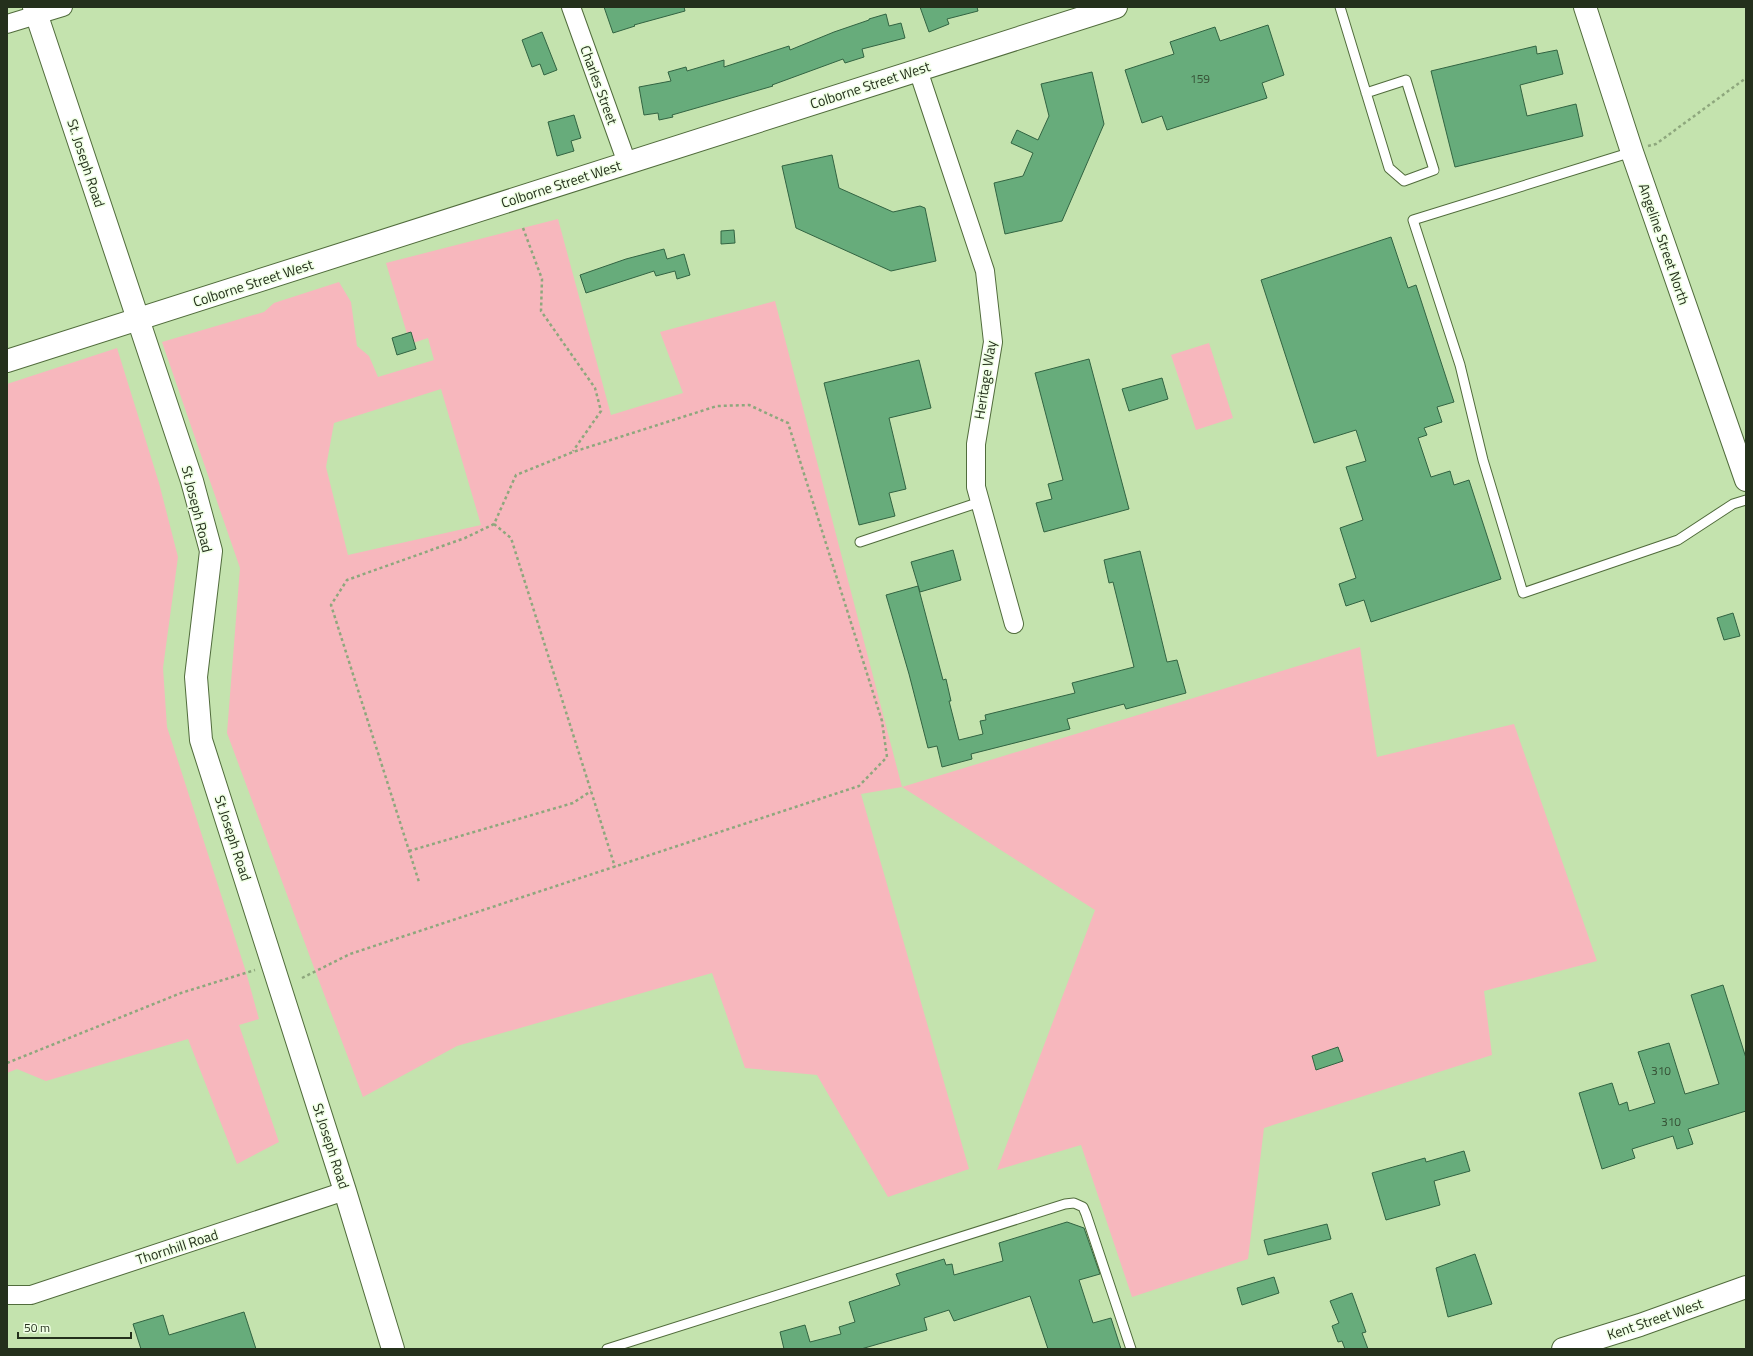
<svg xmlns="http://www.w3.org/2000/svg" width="1753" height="1356" font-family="'Titillium Web',sans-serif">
<rect width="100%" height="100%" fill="#c4e3ae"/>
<!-- green -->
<g fill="#f7b7bd" fill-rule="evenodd">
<path d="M558,219L611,415L683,393L660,332L775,301L902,787L1360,647L1377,757L1514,724L1597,961L1484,991L1492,1055L1264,1128L1248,1259L1132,1297L1081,1145L997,1170L1095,910L902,787L861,794L969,1169L888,1197L817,1075L745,1068L712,973L457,1046L363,1097L313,965L227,733L240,568L162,342L264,312L274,303L339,282L351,302L357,346L369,356L378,377L434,360L428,338L410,344L386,263ZM441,389L481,525L348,555L326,467L334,423Z"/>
<path d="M1209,343L1233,418L1196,430L1171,355Z"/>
<path d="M117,348L159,483L178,557L163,668L167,727L246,972L259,1019L239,1025L279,1142L237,1164L188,1039L46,1081L17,1069L7,1073V384Z"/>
</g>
<!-- building -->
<g fill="#67ac7b" stroke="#326442">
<path d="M604,7H684L685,11L634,25L635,26L613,33Z"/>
<path d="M920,7H977L978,11L947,19L949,24L929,32Z"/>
<path d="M886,14L889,26L901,23L905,38L862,49L864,57L845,63L843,59L772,85L773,86L672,115L673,117L659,120L658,113L644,115L639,87L671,81L668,72L686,67L687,71L724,60V67L789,46L790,50L834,32L869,20V19Z"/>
<path d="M1268,25L1284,75L1262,83L1267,98L1167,130L1162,116L1142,123L1125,70L1174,54L1170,42L1215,27L1220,41Z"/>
<path d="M542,32L557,70L544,75L540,64L532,67L522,40Z"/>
<path d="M1536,46L1537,54L1557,50L1563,74L1520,85L1527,116L1576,104L1583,136L1455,167L1431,71Z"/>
<path d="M1092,72L1104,124L1062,221L1005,234L994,183L1023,176L1033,153L1011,143L1017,130L1038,140L1049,116L1041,84Z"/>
<path d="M574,115L581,138L571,141L574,151L557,156L548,122Z"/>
<path d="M832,155L839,188L893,212L920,206L925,208L936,261L891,271L796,228L782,166Z"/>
<path d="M734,230L735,243L721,244V231Z"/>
<path d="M1391,237L1408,288L1416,285L1454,402L1437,407L1442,422L1424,428L1427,435L1418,438L1431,477L1450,471L1454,485L1469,480L1501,579L1371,622L1364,600L1346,606L1339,584L1356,578L1340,528L1363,520L1346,467L1366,461L1356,430L1314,443L1261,280Z"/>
<path d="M664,249L667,259L684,254L690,275L677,279L675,271L656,276L654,271L586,293L580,275L626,259Z"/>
<path d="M411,332L416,349L397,355L392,338Z"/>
<path d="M1089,359L1129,509L1044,532L1036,503L1052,499L1048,484L1063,480L1035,373Z"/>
<path d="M919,360L931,408L889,418L906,489L889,493L895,516L859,525L824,383Z"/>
<path d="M1162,378L1168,399L1129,411L1122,389Z"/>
<path d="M953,550L961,580L920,592L911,562Z"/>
<path d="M1140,551L1167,662L1177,660L1186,693L1126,709L1124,704L1067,719L1070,729L971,754L972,759L942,767L937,746L928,748L909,674L886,595L918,586L943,680L946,679L951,701H949L959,740L983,734L980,721L986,720L985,715L1075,693L1072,683L1134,667L1113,582L1109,583L1104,560Z"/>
<path d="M1733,613L1740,636L1724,640L1717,618Z"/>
<path d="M1723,985L1746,1058V1111L1688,1129L1693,1144L1677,1149L1673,1136L1632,1149L1635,1158L1602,1169L1579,1093L1612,1083L1619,1105L1627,1102L1629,1111L1655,1103L1638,1052L1669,1043L1685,1094L1719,1084L1691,995Z"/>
<path d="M1338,1047L1343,1061L1316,1070L1312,1056Z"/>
<path d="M1464,1151L1470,1171L1434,1181L1440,1205L1386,1220L1372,1173L1425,1158L1426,1162Z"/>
<path d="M1067,1222L1084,1228L1100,1274L1079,1280L1093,1323L1111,1318L1121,1349H1048L1030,1296L954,1321L949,1310L924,1318L927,1330L861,1349H784L780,1332L805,1325L810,1342L841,1334L839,1327L855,1322L849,1302L900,1285L896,1274L944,1259L946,1265L952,1264L954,1275L1003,1261L999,1243Z"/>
<path d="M1327,1224L1331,1239L1268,1255L1264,1240Z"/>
<path d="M1475,1254L1492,1304L1448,1317L1436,1268Z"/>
<path d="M1274,1277L1279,1293L1242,1305L1237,1288Z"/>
<path d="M1352,1293L1366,1332L1362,1333L1368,1349H1345L1342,1341L1338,1342L1332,1326L1339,1323L1330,1301Z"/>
<path d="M244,1312L256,1349H141L133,1324L163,1315L169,1335Z"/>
</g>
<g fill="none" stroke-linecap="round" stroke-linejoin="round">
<!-- service casing -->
<g stroke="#516c3c" stroke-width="11">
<g id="service">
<path d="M1340,7L1389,168L1404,181L1434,170L1406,80L1366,93"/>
<path d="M1632,152L1413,220L1460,365L1483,460L1523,593L1678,540L1733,504L1746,500"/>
<path d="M860,542L980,502"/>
<path d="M607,1349L1065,1204L1074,1203L1083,1207L1086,1214L1131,1349"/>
</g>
</g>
<!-- minor casing -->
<g stroke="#516c3c" stroke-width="20">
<g id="minor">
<path d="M571,7L627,163"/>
<path d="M7,24L63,7"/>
<path d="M918,70L985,271L993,342L976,444V487L1014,624"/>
<path d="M7,1295H31L345,1191"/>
</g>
</g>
<!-- tertiary casing -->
<g stroke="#516c3c" stroke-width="24">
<g id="tertiary">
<path d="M34,7L192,481L211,551L196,677L201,740L345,1191L393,1349"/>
<path d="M7,361L1116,7"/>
</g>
</g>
<!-- secondary casing -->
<g stroke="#516c3c" stroke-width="24">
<g id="secondary">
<path d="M1585,7L1632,152L1746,480"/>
<path d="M1563,1349L1640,1325L1746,1287"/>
</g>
</g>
<!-- path -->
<g stroke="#8ea77d" stroke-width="2.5" stroke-dasharray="3 3" stroke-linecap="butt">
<path d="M1648,146L1656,144L1746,78"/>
<path d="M523,228L542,279L541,311L595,388L601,411L573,451"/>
<path d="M494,524L511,538L615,867"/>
<path d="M409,851L573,803L591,791"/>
<path d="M302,978L350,954L859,786L887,757L882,721L788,423L749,405L717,406L573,452L516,475L494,524L465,538L347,580L331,605L419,882"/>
<path d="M7,1063L181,993L255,970"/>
</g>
<!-- service -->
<use href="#service" stroke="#fff" stroke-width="9"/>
<!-- minor -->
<use href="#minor" stroke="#fff" stroke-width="18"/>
<!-- tertiary -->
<use href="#tertiary" stroke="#fff" stroke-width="22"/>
<!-- secondary -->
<use href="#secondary" stroke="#fff" stroke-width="22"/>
</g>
<g text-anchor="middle" stroke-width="3" stroke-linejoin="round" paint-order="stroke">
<!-- number labels -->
<g font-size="12" fill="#354f34">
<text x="1200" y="83">159</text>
<text x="1661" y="1075">310</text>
<text x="1671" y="1126">310</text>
</g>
<!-- street labels -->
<g font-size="14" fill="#24301c" stroke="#efffe4">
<text transform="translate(599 85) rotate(70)" y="5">Charles Street</text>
<text transform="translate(870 85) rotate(-18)" y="5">Colborne Street West</text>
<text transform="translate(86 163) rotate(72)" y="5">St. Joseph Road</text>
<text transform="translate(561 184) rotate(-18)" y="5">Colborne Street West</text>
<text transform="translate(1664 244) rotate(71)" y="5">Angeline Street North</text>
<text transform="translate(253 283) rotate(-18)" y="5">Colborne Street West</text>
<text transform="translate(985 380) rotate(-81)" y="5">Heritage Way</text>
<text transform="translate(197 509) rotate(76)" y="5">St Joseph Road</text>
<text transform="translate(233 838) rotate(72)" y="5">St Joseph Road</text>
<text transform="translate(331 1146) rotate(72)" y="5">St Joseph Road</text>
<text transform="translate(177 1247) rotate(-18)" y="5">Thornhill Road</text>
<text transform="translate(1655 1319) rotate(-19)" y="5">Kent Street West</text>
</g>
</g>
<!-- border -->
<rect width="1753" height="1356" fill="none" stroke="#24301c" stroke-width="16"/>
<!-- scale -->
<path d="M18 1332v6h113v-6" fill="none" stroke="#24301c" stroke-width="2"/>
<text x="24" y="1332" font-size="12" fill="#24301c" stroke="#efffe4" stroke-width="3" paint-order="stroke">50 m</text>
</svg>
